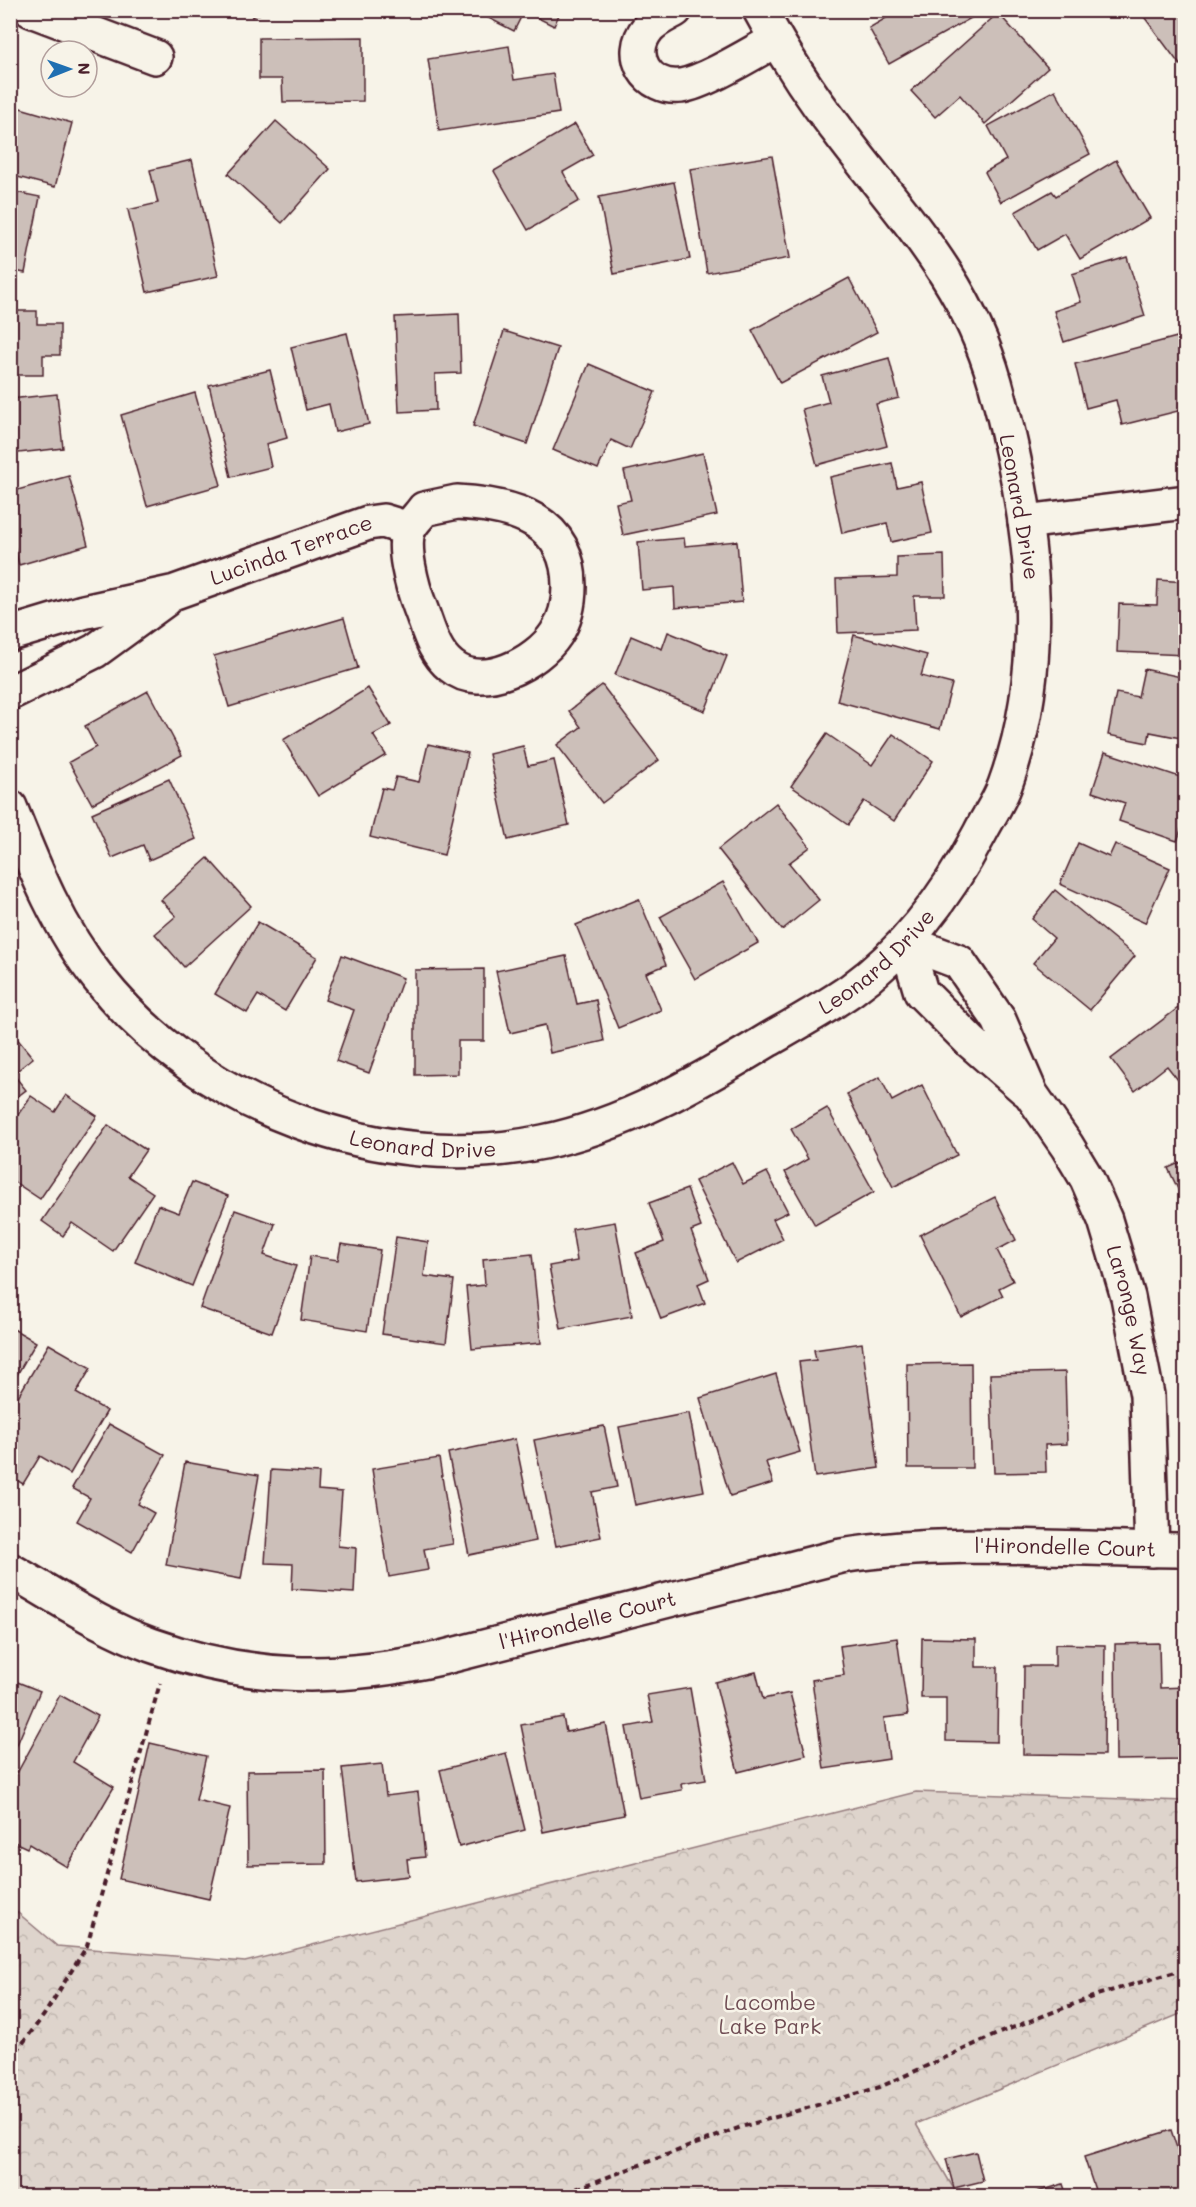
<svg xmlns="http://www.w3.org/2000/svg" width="1196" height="2207" font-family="Mali,sans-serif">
<defs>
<pattern id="park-crowns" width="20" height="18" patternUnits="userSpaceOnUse" patternTransform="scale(1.5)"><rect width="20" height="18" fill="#ded4cc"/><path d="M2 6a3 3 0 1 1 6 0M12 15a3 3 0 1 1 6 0" fill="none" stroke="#c0b6af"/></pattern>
</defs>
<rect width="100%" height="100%" fill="#f7f3e8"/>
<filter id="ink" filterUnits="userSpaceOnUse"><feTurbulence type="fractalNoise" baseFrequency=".0167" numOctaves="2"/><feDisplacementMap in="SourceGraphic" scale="12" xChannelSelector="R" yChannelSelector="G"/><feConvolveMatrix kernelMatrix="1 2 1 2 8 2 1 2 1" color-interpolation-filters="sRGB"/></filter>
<g filter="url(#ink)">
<!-- park -->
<path fill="url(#park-crowns)" stroke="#947a7c" stroke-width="1.5" d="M916,1792L1185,1801V2012L916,2124L958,2196H11V1907L57,1946L245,1962Z"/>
<!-- building -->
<g fill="#ccbfb9" stroke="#4a1f2b" stroke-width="1.5">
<path d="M250,10H268L252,17Z"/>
<path d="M473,10H561L554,26L524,11L514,31Z"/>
<path d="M891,10H978L980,13L889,64L869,28L893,14Z"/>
<path d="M1139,10H1186V61L1180,65Z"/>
<path d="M998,13L1048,68L985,124L960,95L935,117L911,91Z"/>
<path d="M363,37V101L283,102L282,79H259V38Z"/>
<path d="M509,46L514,80L553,74L559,113L439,131L428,59Z"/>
<path d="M1055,90L1090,154L1001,202L985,172L1006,160L988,126Z"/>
<path d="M10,105L72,123L55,187L10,175Z"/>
<path d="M276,121L330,169L282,223L228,174Z"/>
<path d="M575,124L593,155L563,172L579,201L528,230L494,171Z"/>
<path d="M772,156L790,258L707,273L690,169Z"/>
<path d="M192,160L218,276L147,292L128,210L158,203L150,170Z"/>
<path d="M1116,160L1150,218L1080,259L1065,234L1037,250L1015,212L1052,191L1056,196Z"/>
<path d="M674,182L690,259L614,274L599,197Z"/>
<path d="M10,191L40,197L25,273L10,270Z"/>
<path d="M1127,257L1145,316L1064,342L1054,311L1081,302L1072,274Z"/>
<path d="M849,278L877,332L780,383L752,330Z"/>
<path d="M10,311H37V324H60V355H43V375H10Z"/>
<path d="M459,314L461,373L435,374L436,410L399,412L395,317Z"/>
<path d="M504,331L558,348L527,444L473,426Z"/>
<path d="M347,333L369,424L335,432L329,404L306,410L291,347Z"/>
<path d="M1177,337L1186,369V409L1122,425L1116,400L1086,408L1075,364Z"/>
<path d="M889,358L899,398L876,404L887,446L817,465L802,409L829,402L822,376Z"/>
<path d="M589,364L655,392L630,449L611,440L598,469L553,450Z"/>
<path d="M270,370L287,438L266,444L271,467L231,477L209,385Z"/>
<path d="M195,393L221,485L147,506L121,415Z"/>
<path d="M57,394L63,448L10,454V399Z"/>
<path d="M703,453L717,515L623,535L616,503L631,500L624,471Z"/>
<path d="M892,463L897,487L921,482L932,533L891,542L887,523L842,533L830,477Z"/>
<path d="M69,476L88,545L19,565L14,545L10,546V492Z"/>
<path d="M684,538L685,546L737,541L742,602L675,608L674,587L642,590L638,542Z"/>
<path d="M944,555L945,596H914L916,630L838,633L836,579L897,577V557Z"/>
<path d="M1158,580L1186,582V655L1117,652L1119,604L1157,605Z"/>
<path d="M344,618L358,668L229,707L214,656Z"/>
<path d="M668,632L727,656L705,711L615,675L631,636L662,649Z"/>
<path d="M854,635L927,655L921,676L952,684L940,729L837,701Z"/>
<path d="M1144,669L1186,678V739L1150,732L1148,743L1108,735L1116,693L1138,697Z"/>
<path d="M602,685L659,760L602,803L557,745L581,727L569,711Z"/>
<path d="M368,688L391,725L373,735L386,755L318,796L283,740Z"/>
<path d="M148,691L182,755L92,804L69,762L96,747L85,726Z"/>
<path d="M827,734L872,765L893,734L933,761L894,821L864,801L848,825L791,786Z"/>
<path d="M428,744L468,753L444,855L370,837L382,788L392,790L396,777L419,782Z"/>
<path d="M523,746L528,766L554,760L569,825L508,840L489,754Z"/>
<path d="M1105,752L1186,779V816L1177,841L1119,821L1125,803L1092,792Z"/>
<path d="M169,779L196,839L149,860L143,845L112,858L92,813Z"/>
<path d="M776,803L810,847L789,863L819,900L782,930L718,849Z"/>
<path d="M1078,843L1109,857L1115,844L1170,868L1145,923L1060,884Z"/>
<path d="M208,858L251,906L184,967L155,934L176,916L161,900Z"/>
<path d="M723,882L758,943L695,979L660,917Z"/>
<path d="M1055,890L1135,956L1090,1010L1033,963L1054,938L1032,919Z"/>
<path d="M639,899L666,965L646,973L661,1010L618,1028L576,925Z"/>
<path d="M258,922L317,957L285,1011L258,995L247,1013L215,994Z"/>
<path d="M342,955L403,978L369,1073L336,1061L354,1010L325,1000Z"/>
<path d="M566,956L577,1004L596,1000L604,1041L550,1053L545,1025L510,1033L496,971Z"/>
<path d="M484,969V1041H458V1074L415,1075V970Z"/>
<path d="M1186,1002V1090L1167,1066L1135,1091L1111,1059Z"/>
<path d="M10,1030L33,1058L13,1074L26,1090L10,1102Z"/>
<path d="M880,1077L892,1101L922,1085L957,1155L893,1187L847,1094Z"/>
<path d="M66,1095L97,1116L40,1199L10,1179V1126L31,1096L55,1112Z"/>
<path d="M827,1108L874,1192L815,1225L785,1172L808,1159L791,1129Z"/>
<path d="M108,1125L146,1150L128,1176L153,1193L113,1251L72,1223L63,1236L42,1221Z"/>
<path d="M1186,1160V1206L1168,1168Z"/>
<path d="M732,1162L743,1184L767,1172L788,1212L773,1219L783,1239L736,1263L695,1181Z"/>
<path d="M192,1182L228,1196L192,1286L135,1262L158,1205L179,1213Z"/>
<path d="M687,1189L701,1227L691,1231L709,1279L698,1284L705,1303L661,1319L636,1253L664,1242L649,1203Z"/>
<path d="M995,1197L1016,1240L997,1250L1013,1281L999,1288L1003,1296L961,1317L920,1235Z"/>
<path d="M235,1210L275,1224L264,1255L296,1266L272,1333L200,1308Z"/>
<path d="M615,1222L632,1316L561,1329L549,1266L577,1261L572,1229Z"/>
<path d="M396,1237L428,1242L424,1276L454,1280L446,1343L382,1334Z"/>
<path d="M341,1244L380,1250L367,1331L301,1320L310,1256L338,1260Z"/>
<path d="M532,1254L541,1343L472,1349L466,1287L485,1285L483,1259Z"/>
<path d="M10,1327L36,1342L10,1387Z"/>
<path d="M862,1343L879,1468L815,1477L799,1362L816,1360L814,1350Z"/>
<path d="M49,1344L91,1368L76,1393L107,1411L70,1474L40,1456L23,1484L10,1476V1410Z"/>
<path d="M971,1363L972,1468H908L907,1364Z"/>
<path d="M1065,1372L1067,1444L1045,1445L1046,1472L994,1473L990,1374Z"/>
<path d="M776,1374L800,1452L766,1462L773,1483L730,1496L700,1398Z"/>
<path d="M689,1413L704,1491L635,1505L619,1427Z"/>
<path d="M109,1424L165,1455L138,1504L154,1513L132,1552L77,1521L90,1498L72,1488Z"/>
<path d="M604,1426L617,1487L592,1492L601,1537L556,1546L534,1440Z"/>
<path d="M515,1439L536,1541L469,1555L448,1453Z"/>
<path d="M439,1458L453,1544L424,1549L428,1570L389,1577L372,1469Z"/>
<path d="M185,1462L259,1475L241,1579L166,1565Z"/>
<path d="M271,1470L319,1473L318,1490L342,1492L338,1546L356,1548L354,1593L292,1589L293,1564L265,1563Z"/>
<path d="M897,1638L908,1715L884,1718L889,1759L824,1769L812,1680L844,1675L840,1646Z"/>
<path d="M922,1638L976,1639V1667H998L997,1742L946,1741V1698H921Z"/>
<path d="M1159,1643L1160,1688L1186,1687V1759L1116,1760L1115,1644Z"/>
<path d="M1055,1644L1105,1645L1104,1755L1023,1754L1024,1666H1055Z"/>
<path d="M756,1672L763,1699L790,1693L806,1755L738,1772L715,1682Z"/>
<path d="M10,1679L40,1691L10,1761Z"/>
<path d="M690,1688L706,1780L681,1784L682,1790L639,1798L626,1727L653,1722L647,1695Z"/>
<path d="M60,1695L98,1716L73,1762L114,1787L67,1867L29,1844L27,1848L10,1840V1786Z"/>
<path d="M563,1717L566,1732L606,1724L624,1815L543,1832L521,1725Z"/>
<path d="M150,1743L206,1756L196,1800L230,1808L209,1899L119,1879Z"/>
<path d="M506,1753L525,1830L459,1847L440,1770Z"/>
<path d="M382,1764L386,1796L418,1792L425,1857L407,1859L409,1876L356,1882L342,1768Z"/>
<path d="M325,1770L326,1864L248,1865L247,1771Z"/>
<path d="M1171,2130L1186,2175V2189L1161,2196H1097L1084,2157Z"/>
<path d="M976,2152L983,2181L954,2188L946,2159Z"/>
<path d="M1063,2184L1067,2196H1024Z"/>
</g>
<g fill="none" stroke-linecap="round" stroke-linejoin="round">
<!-- minor casing -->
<g stroke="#4a1f2b" stroke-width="38">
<g id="minor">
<path d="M31,10L155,57"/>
<path d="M675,10C666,15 655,20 648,28C626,55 647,90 681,86C706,82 752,53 776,40"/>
<path d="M457,502C514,505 569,520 569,586C569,603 566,619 556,634C537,663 482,692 451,666C433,652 428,627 420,607C413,589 400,544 410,527C414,520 420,515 424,509Z"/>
<path d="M1025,522L1186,502"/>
<path id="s1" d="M10,634L83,612L175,592L368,523L383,521L409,529"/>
<path d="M10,693L95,651L165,600"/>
<path id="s2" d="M10,807C34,867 58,928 99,979C201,1108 382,1176 543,1142C625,1125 697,1083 768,1040C796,1024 825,1008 851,990C908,949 948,894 980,833C988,817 999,802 1005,785C1053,654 1031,513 995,382C965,276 899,213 836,128C807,91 782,51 760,10"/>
<path id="s3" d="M906,942L959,962L999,1020L1031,1094L1067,1146L1087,1179L1105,1220L1128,1297L1147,1395L1152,1550"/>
<path d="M906,942L921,992L971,1042L1025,1089"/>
<path id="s4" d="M10,1570C56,1596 101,1627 151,1645C251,1681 338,1681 441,1658L841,1556C954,1538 1072,1550 1186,1550"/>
</g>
</g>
<!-- path -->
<g stroke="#4a1f2b" stroke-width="4" stroke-dasharray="6 4.5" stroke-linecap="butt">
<path d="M10,2060L44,2015L87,1946L160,1683"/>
<path d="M557,2196L741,2127L880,2087L1004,2031L1100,1994L1186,1969"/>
</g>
<!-- minor -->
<use href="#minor" stroke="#f7f3e8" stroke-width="33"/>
</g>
</g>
<g text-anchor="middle" stroke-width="5" stroke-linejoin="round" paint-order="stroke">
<!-- street labels -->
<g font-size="21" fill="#4a1f2b" stroke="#f7f3e8">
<text transform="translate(1019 507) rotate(80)" y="7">Leonard Drive</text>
<text dy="7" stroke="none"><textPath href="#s1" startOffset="294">Lucinda Terrace</textPath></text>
<text dy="7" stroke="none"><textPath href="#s2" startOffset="1074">Leonard Drive</textPath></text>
<text dy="7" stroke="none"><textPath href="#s2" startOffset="570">Leonard Drive</textPath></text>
<text dy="7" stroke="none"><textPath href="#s3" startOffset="448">Laronge Way</textPath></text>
<text dy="7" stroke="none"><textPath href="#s4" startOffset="1092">l'Hirondelle Court</textPath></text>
<text dy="7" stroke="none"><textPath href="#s4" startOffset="606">l'Hirondelle Court</textPath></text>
</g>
<!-- park labels -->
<g font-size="21" fill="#6f4c53" stroke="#f7f3e8">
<text x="770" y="2010">Lacombe<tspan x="770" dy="24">Lake Park</tspan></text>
</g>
</g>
<!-- margin -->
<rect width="1196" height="2207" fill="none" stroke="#f7f3e8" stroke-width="36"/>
<rect x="18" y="18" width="1160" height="2171" fill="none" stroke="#4a1f2b" stroke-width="2" filter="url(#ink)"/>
<!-- north arrow -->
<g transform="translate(69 69) rotate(89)"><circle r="28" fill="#f7f3e8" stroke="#b29e9c" stroke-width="1.5"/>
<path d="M0-4.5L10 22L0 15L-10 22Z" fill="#1f6fb2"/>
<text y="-9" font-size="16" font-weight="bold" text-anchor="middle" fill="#4a1f2b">N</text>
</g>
</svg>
